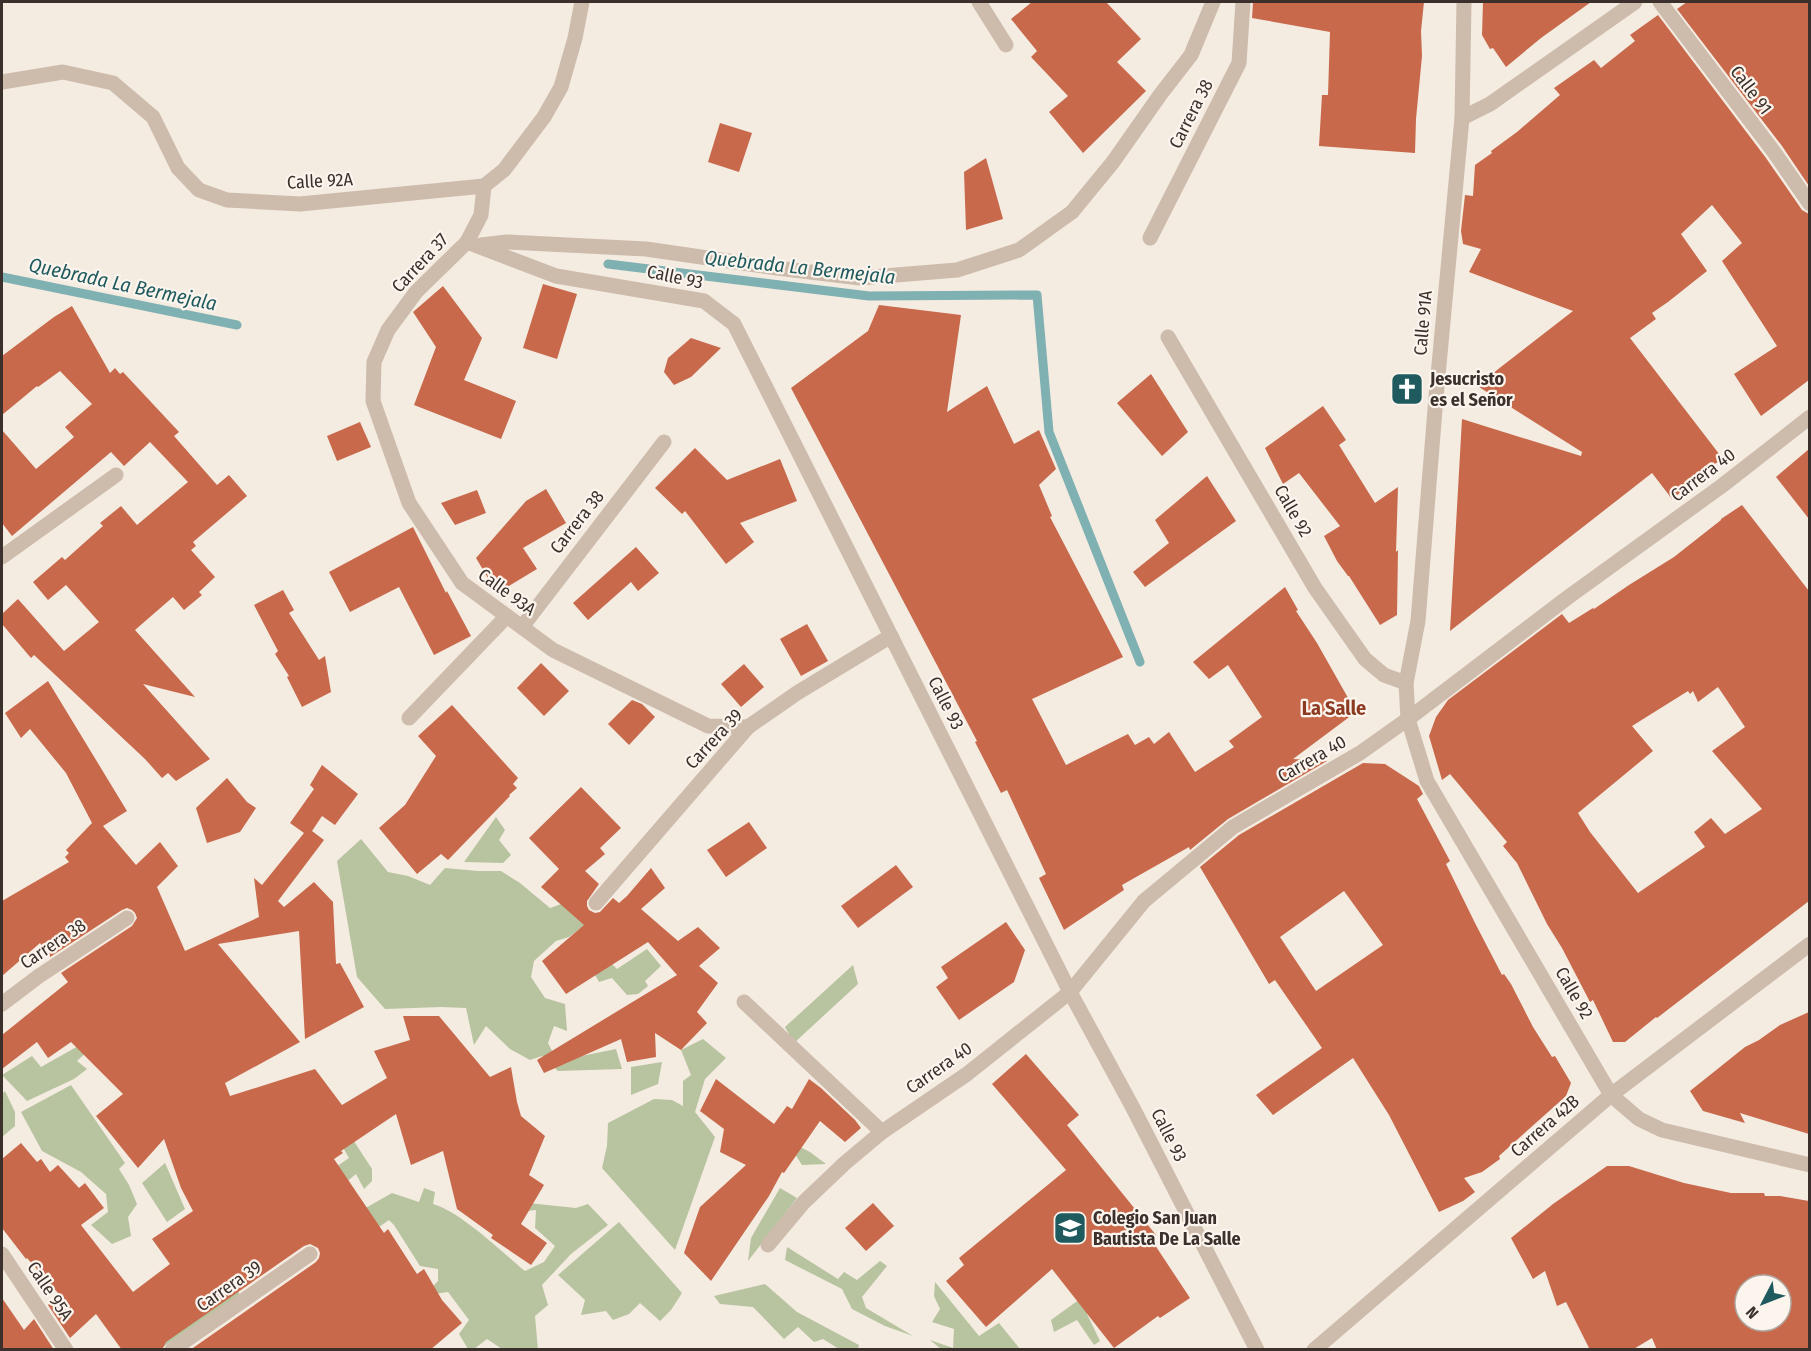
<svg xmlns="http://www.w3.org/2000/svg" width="1811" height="1351" font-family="'Fira Sans Condensed',sans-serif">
<rect width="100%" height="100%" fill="#f4ebe1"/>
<!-- green -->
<g fill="#b8c4a0">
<path d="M496,817L505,830L499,840L511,855L503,863L464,862Z"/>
<path d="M361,839L388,872L408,876L430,885L445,868L478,871H501L520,883L550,908L581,897L585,925L569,937L556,941L534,961L531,977L545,998L565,1004L567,1031L554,1026L548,1043L557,1061L616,1049L622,1069L558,1071L542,1056L530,1060L510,1049L486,1026L474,1045L466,1008L441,1007L385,1009L357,977L337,861Z"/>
<path d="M647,949L661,966L645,981L648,986L638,994L627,995L612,978L599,982L593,971L609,961L617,969Z"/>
<path d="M853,965L858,984L794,1043L785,1027Z"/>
<path d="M96,1036L91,1048L77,1061L87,1069L74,1079L27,1101L2,1075L32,1056L41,1067Z"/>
<path d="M703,1039L726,1058L705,1079L695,1112L715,1137L675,1250L602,1168L607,1146L608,1123L654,1099L672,1100L683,1106V1081L691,1075L681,1050Z"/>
<path d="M662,1062L658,1084L631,1095V1067Z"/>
<path d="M71,1085L125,1163L119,1169L129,1185L137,1204L128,1217L131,1236L112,1244L91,1225L108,1212L106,1194L81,1172L42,1151L21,1112Z"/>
<path d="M5,1091L15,1112V1126L2,1137V1094Z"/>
<path d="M335,1112L372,1169V1181L364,1189L356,1174L339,1188L315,1181L349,1158L327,1119Z"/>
<path d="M744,1118L810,1152L826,1164L802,1165L795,1154Z"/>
<path d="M165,1163L185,1209L167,1222L142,1183Z"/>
<path d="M424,1188L435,1192L433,1204C461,1212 502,1252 525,1271L544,1262L555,1246L535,1228L536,1210L520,1212L528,1203L576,1208L588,1204L608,1225L571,1254L542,1285L548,1305L535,1316L538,1350L502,1349L487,1339L474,1349H468L459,1334L469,1320L448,1292L434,1294L432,1287L438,1281V1269L420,1266L394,1225L389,1220L370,1233L334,1226L392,1193L419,1202Z"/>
<path d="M780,1188L797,1198L748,1261L751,1238Z"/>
<path d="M619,1222L682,1293L671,1310L660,1321L640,1303L629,1314L613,1320L606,1311L581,1315L585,1300L558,1275Z"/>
<path d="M787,1247L838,1279L844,1272L857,1280L880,1261L887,1266L862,1297L866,1308L913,1336L885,1326L852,1309L842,1289L785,1260Z"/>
<path d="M1145,1252L1156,1273L1087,1314L1100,1341L1094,1345L1077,1320L1054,1332L1051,1320Z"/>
<path d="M233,1282L240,1295L160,1349L156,1335Z"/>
<path d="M935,1282L979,1336L999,1323L1020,1349H941L930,1340L953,1348L954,1329L932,1322L940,1309L934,1296Z"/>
<path d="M765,1284L797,1312L859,1345L858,1349H839L823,1339L814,1342L798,1327L784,1339L753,1307L720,1304L714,1296Z"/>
</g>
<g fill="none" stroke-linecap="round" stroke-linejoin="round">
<!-- stream -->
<g stroke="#7fb0b2" stroke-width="9">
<path d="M608,264L869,296L1037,295L1049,432L1140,662"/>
<path d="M2,277L237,325"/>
</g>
</g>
<!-- building -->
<g fill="#c8694b" fill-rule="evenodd">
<path d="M1032,2H1106L1141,39L1117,62L1146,91L1083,153L1049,112L1068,96L1031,57L1037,51L1011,19Z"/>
<path d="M1253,2H1424L1421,31L1422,56L1416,119L1415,153L1319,146L1322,95H1328L1330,32L1252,18Z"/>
<path d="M1483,2H1591L1541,38L1506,67L1493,48L1490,49L1482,35Z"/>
<path d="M1687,2H1809V186L1782,146L1677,9Z"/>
<path d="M1658,15L1766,158L1802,210L1809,214V380L1761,416L1734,374L1777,346L1722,261L1742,243L1712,205L1681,234L1707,271L1668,302L1652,313L1656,319L1630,338L1723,459L1686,481L1690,485L1672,499L1652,473L1450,631L1462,419L1581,456L1582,452L1479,387L1497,370L1573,311L1469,272L1481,249L1463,244L1461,231L1465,195L1473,196L1475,165L1492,153L1491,151L1517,132L1560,95L1554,88L1594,60L1601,68L1635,41L1630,35Z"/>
<path d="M720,123L752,133L739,172L708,162Z"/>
<path d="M986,158L1003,219L966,230L964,172Z"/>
<path d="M543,284L577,294L557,359L523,348Z"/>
<path d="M443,286L482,338L464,380L516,401L501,439L414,405L436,347L413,312Z"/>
<path d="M879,305L961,315L947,412L987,386L1014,444L1039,430L1056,469L1039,485L1052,516L1050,517L1123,657L1032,699L1066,765L1128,734L1135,745L1149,737L1154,744L1169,732L1195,772L1234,747L1229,741L1262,717L1228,665L1209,679L1193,662L1285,587L1298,610L1296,611L1317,643L1356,712L1293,759L1327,761L1228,819L1190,850L1189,847L1122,885L1124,890L1064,930L1039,878L1046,874L1007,790L1001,793L975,742L977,741L791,388L868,331Z"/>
<path d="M72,306L110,373L115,368L120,374L123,372L179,432L174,436L217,485L229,475L247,496L193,542L196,546L191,550L215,577L199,592L202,595L184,610L173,597L135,630L195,697L143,684L210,759L176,781L168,773L162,778L145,759L34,655L31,658L2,624V614L18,599L64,651L99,622L66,585L48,600L33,582L62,557L65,560L103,526L100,523L121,506L137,525L188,482L150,442L124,466L111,452L12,536L2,523V430L36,469L74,437L65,427L92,404L60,371L38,387L37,386L2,415V356L54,317Z"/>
<path d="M691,338L721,348L691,377L674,385L664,372L668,358Z"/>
<path d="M1151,374L1188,432L1162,456L1117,403Z"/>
<path d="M1323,406L1346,440L1339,445L1375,503L1398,487L1396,552L1398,550L1397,615L1380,625L1349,576H1348L1337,561L1324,536L1340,526L1299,473L1283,484L1265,448Z"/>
<path d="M360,422L371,447L337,461L327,436Z"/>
<path d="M695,448L727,480L780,459L797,501L740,523L754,542L726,564L685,511L682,514L655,488Z"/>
<path d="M1809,449V519L1776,477Z"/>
<path d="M1207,476L1236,521L1145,587L1133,572L1169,543L1155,520Z"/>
<path d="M546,489L566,523L523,548L537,569L497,593L476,558L526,501Z"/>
<path d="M477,490L486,513L455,525L441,503Z"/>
<path d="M1742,505L1809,591V901L1657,1018L1656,1017L1625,1042H1613L1593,1000L1590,1002L1562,948L1547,924L1517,863L1503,846L1507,842L1450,774L1442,780L1429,736L1436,717L1448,700L1562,614L1569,623L1593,608L1594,609L1629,585L1674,557L1721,520V519ZM1718,687L1745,727L1712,751L1762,809L1725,834L1711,818L1694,832L1705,847L1638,893L1590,832L1578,813L1653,751L1632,726L1688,691L1690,694L1693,691L1698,702Z"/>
<path d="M413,527L446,593L447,591L471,636L434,655L399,587L350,612L329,572Z"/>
<path d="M636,547L659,573L638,591L631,582L588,620L573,603Z"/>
<path d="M283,590L294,610L289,613L319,660L325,656L331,692L302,707L287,677L289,676L275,654L278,651L254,605Z"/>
<path d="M807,624L828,661L801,676L780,639Z"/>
<path d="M541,663L569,691L544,716L517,688Z"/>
<path d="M744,664L764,687L741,707L721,684Z"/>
<path d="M48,681L127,811L103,826L136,865L160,842L178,866L157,887L185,951L259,917L254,878L262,885L304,833L290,823L314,789L310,785L322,765L358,794L335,825L322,816L312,831L324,840L278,901L284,907L314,882L333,902L336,964L340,963L364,1007L305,1039L299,931L218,944L300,1042L225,1083L230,1096L315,1069L342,1105L387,1078L374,1051L410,1040L403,1016H439L490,1077L511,1067L517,1102L521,1116L545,1136L529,1175L544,1185L521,1224L547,1243L531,1265L491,1238L493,1235L457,1209L443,1151L411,1165L396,1114L341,1151L343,1153L334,1159L384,1233L388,1229L417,1274L424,1269L442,1300L462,1323L430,1350H190L316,1262L319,1258L320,1253L318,1248L310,1244L304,1246L166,1342L162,1350H122L96,1314L70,1338L48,1305L58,1293L27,1258L26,1259L2,1228V1159L21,1143L37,1162L41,1159L50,1172L58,1165L79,1188L85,1183L104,1208L81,1225L133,1292L170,1264L152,1239L193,1211L181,1188L164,1139L138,1168L96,1116L123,1094L71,1042L48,1058L37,1042L2,1069V1035L68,982L61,973L132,926L137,918L135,913L132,910L127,908L122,910L50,957L40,943L2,976V901L69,862L65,857L69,853L66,850L92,823L66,773L30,729L21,738L5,713Z"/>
<path d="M632,700L642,704L655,717L629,745L608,724Z"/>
<path d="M452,705L518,778L513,784L517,788L509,795L510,796L448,860L441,854L417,874L379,828L405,805L436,756L418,736Z"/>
<path d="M1363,763L1385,764L1419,786L1423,794L1417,799L1450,861L1446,864L1475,923L1502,975L1504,974L1511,984L1533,1027L1552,1057L1555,1056L1571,1083L1566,1096L1499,1156L1500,1159L1482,1172L1464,1178L1475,1192L1463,1201L1439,1212L1389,1115L1353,1058L1273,1115L1256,1095L1322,1048L1275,980L1269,984L1200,867L1239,835ZM1344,891L1383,945L1316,991L1280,937Z"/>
<path d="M227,778L247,802L256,808L240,832L207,843L196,808Z"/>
<path d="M581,787L621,828L600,848L605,854L585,871L599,884L587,901V906L589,910L595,913L600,912L613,898L619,903L627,896L651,868L665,888L641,909L678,941L698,927L720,948L699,966L718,983L697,1012L707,1023L681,1050L655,1033L656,1057L627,1062L621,1039L544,1073L537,1060L677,975L648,942L566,994L542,961L584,925L541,887L559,869L529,838Z"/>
<path d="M749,822L767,848L726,877L707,850Z"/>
<path d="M896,865L913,887L858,928L841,906Z"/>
<path d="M1006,922L1025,950L1014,982L959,1020L936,987L948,978L941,967Z"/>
<path d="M1809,1012V1134L1740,1113L1745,1123L1703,1111L1690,1091L1745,1047L1759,1040L1780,1025Z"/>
<path d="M1026,1054L1079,1115L1067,1125L1156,1235L1151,1239L1190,1298L1160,1318L1158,1316L1114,1348L1052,1269L986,1327L946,1281L964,1265L959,1258L1066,1170L992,1084Z"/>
<path d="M716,1079L774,1124L787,1106L792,1109L809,1079L821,1088L855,1120L861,1128L845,1142L820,1121L784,1173L782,1172L769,1196L711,1281L684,1253L700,1207L746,1165L720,1152L724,1129L700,1111Z"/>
<path d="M1607,1166H1629L1684,1183L1731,1193H1764L1765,1196H1780L1809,1201V1350H1657L1652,1338L1632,1350H1590L1566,1302L1557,1306L1545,1271L1533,1279L1511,1238L1553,1204ZM1745,1285H1781V1321H1745Z"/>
<path d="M873,1203L894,1226L866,1251L845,1228Z"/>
<path d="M2,1298L24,1330L34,1319L54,1350H2Z"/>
</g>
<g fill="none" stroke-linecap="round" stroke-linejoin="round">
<!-- minor -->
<g stroke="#cdbbac" stroke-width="15">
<path d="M979,2L1006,45"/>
<path d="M1464,2L1462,118L1436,397L1418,621L1406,683L1408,719L1427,781L1611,1095L1639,1119L1662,1130L1810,1165"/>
<path d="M1660,2L1774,152L1810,204"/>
<path d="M2,82L63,72L113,83L153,117L178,168L199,190L227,200L300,204L484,186L504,170L544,117L561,87L575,38L582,2"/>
<path d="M1462,118L1490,104L1635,2"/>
<path d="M484,186L481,215L467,242L416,292L388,330L374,362L373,401L409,503L462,583L553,650L708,726L748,727"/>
<path d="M1150,238L1239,63L1243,2"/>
<path d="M467,242L556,276L704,301L734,324L1070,992L1133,1108L1257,1350"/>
<path d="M481,245L507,242L646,249L777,268L860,278L957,270L1019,250L1072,212L1113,162L1160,95L1191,55L1213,2"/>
<path d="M1168,337L1315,588L1365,659L1384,675L1406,683"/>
<path d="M2,557L116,475"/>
<path d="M522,627L664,442"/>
<path d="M409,718L507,616"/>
<path d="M596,903L748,727L797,693L891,636"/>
<path d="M744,1002L882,1132"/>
<path d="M2,1004L39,976L127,918"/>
<path d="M768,1245L804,1202L845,1163L882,1132L967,1074L1070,992L1144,901L1233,827L1360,753L1408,719L1567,598L1723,485L1810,417"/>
<path d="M2,1254L66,1350"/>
<path d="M172,1350L310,1254"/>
<path d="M1314,1350L1611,1095L1810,944"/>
</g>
</g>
<!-- icons -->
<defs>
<g id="church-square" transform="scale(1.725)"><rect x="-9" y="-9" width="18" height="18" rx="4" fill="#1f5a5e" stroke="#fbf5ee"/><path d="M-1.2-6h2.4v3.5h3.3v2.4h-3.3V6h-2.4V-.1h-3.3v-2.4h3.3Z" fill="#fff"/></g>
<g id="school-square" transform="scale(1.725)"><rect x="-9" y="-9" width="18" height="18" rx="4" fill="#1f5a5e" stroke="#fbf5ee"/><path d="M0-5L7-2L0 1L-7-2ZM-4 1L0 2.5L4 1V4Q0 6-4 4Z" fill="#fff"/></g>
</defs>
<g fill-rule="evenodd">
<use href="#church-square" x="1407" y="389"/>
<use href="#school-square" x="1070" y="1228"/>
</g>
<g text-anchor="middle" stroke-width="4.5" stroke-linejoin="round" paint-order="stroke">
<!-- street labels -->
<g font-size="18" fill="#3b302b" stroke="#fbf5ee">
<text transform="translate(1751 90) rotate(53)" y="6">Calle 91</text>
<text transform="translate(1191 114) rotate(-63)" y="6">Carrera 38</text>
<text transform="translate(320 181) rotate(-3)" y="6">Calle 92A</text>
<text transform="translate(420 263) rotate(-47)" y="6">Carrera 37</text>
<text transform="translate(675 277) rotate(12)" y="6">Calle 93</text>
<text transform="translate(1423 323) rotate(-85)" y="6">Calle 91A</text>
<text transform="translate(1703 475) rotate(-37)" y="6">Carrera 40</text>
<text transform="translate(1293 511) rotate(60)" y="6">Calle 92</text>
<text transform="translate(577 522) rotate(-52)" y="6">Carrera 38</text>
<text transform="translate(507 592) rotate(36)" y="6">Calle 93A</text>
<text transform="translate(946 703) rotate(63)" y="6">Calle 93</text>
<text transform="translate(714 739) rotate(-47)" y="6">Carrera 39</text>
<text transform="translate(1312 759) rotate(-30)" y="6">Carrera 40</text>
<text transform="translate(53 944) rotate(-34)" y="6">Carrera 38</text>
<text transform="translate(1574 993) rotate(60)" y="6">Calle 92</text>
<text transform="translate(939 1068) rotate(-35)" y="6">Carrera 40</text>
<text transform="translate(1545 1126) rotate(-41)" y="6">Carrera 42B</text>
<text transform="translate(1169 1135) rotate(63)" y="6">Calle 93</text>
<text transform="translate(229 1286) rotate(-35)" y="6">Carrera 39</text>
<text transform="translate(50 1291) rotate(56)" y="6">Calle 95A</text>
</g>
<!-- poi labels -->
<g font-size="18" font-weight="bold" fill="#3b302b" stroke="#fbf5ee" text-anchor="start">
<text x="1430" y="385">Jesucristo<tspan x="1430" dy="21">es el Señor</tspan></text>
<text x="1093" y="1224">Colegio San Juan<tspan x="1093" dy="21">Bautista De La Salle</tspan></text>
</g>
<!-- water labels -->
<g font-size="20" font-style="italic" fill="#1f5a5e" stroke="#fbf5ee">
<text transform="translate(800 267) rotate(6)" y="7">Quebrada La Bermejala</text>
<text transform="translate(123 284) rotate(12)" y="7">Quebrada La Bermejala</text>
</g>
<!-- neighbourhood labels -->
<g font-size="20" font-weight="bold" fill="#8c3b22" stroke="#fbf5ee">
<text x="1334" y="715">La Salle</text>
</g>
</g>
<!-- border -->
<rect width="1811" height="1351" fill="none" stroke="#3b302b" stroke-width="6"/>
<!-- north arrow -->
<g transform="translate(1763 1303) rotate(228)"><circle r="28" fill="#fbf5ee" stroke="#aea6a0" stroke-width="1.5"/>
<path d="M0-4.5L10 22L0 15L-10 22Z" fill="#1f5a5e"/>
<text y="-9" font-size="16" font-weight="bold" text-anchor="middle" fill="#3b302b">N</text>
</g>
</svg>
